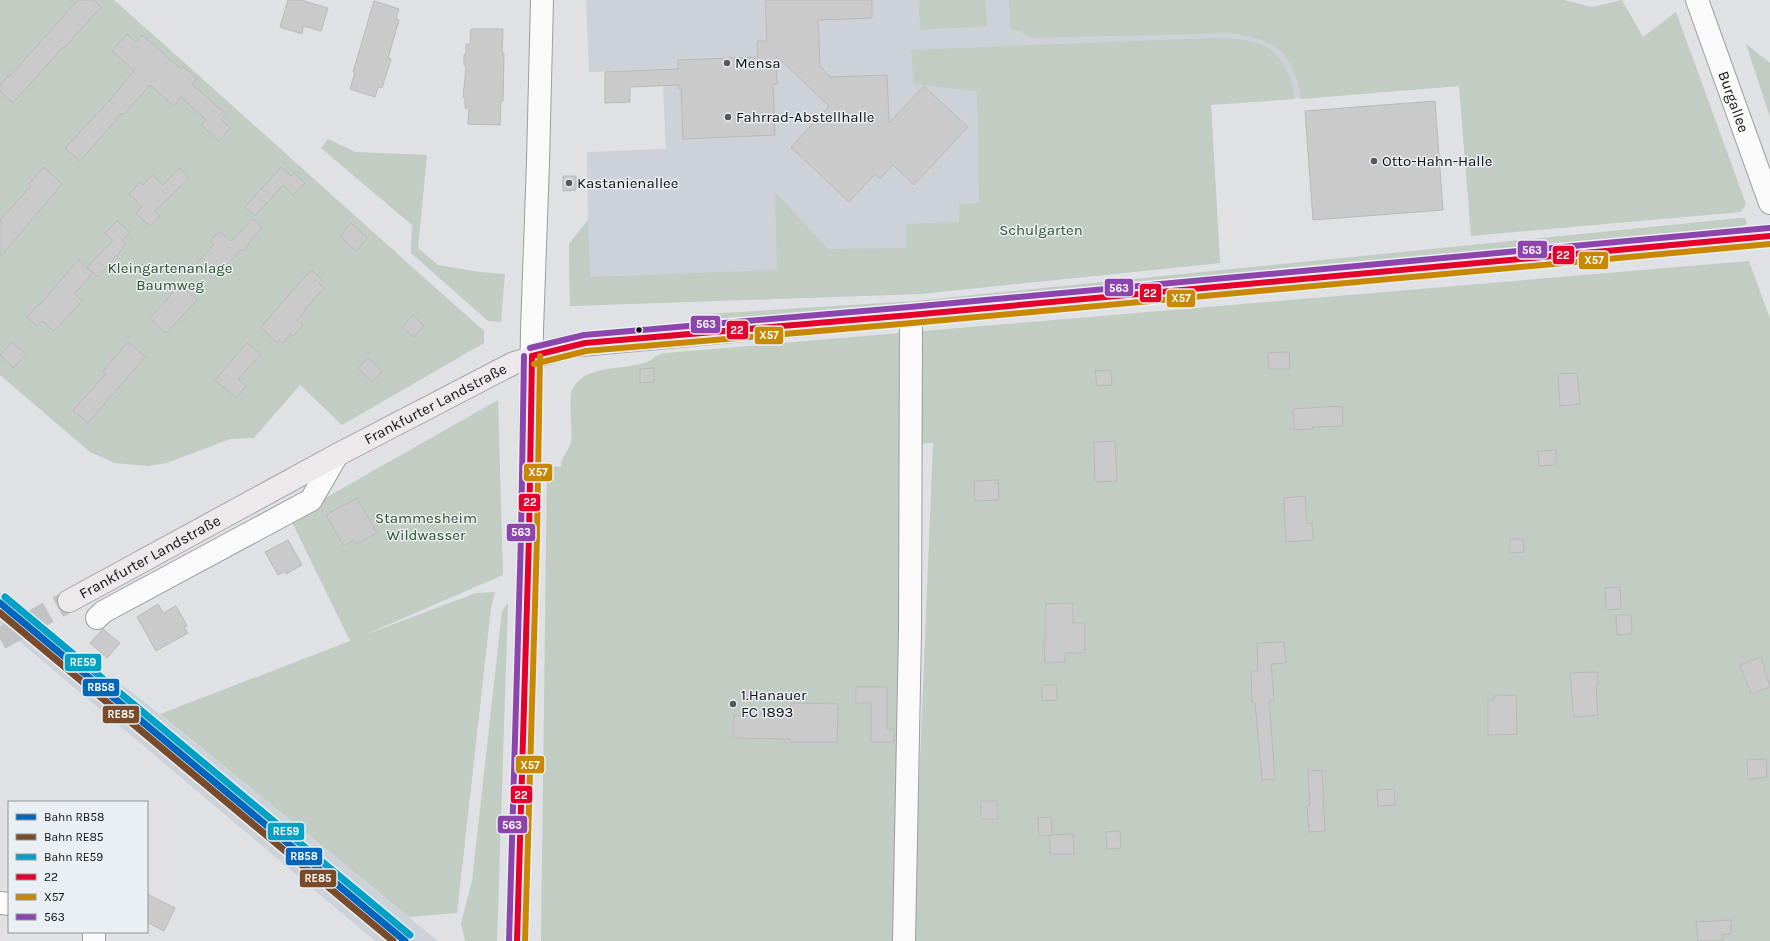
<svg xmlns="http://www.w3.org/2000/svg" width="1770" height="941" font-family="Karla,sans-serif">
<rect width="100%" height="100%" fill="#dfe1e4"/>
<!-- built -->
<g fill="#ccd2d8">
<path d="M586,0H1453L1460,86L1211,104L1220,263L919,294L570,306L569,244L588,220L587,152L666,149L663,86L647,70L589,72Z"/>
<path d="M0,592L58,640L137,696L438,941H375L0,625Z"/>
</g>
<!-- green -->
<g fill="#c1ccc2">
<path d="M0,0H114C238,110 360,221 484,331V343L342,425L300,385L254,438L230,439L167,463L148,466L115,463L90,452L0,375Z"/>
<path d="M919,0H985L987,26L920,30Z"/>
<path d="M1009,0H1564L1592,7L1622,0L1643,37L1676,12L1746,204L1741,212L1471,236L1459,86L1301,99C1292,50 1278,41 1231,33L1030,38L1020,31L1010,29Z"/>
<path d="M1212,38C1229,39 1250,38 1265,46C1283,56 1293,80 1295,99L1211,105L1220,263L919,294L570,306L569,244L588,220L590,277L777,270L775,192L828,249L906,248V224L959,222V204L979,203L977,91L914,84L911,50Z"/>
<path d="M1746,44L1770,63V117Z"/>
<path d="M328,139L355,152L427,155L418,248L438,265L480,272L505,274L501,322L488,321L411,253L412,225L321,148Z"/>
<path d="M1740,218H1745L1747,224L1735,229L911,308L691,320L692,315L914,301Z"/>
<path d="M1749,261L1770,319V941H914L915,883L933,443L913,444L897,941H541L547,466L561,467C561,456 569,451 571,442C573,428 568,401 572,390C584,363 625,371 647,362C654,359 657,354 666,353Z"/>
<path d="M498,400L503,575L362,636L476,593L495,592L491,608L457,913L409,917L160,714L350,641L290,518Z"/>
<path d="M508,603L497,941H465L461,923L472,881L502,611Z"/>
</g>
<!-- building -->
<g fill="#cacacb" stroke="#b9b9ba">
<path d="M78,0H94L101,7L64,48L63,47L13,103L0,91V85L8,76L9,77Z"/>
<path d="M288,0H301L328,8L321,31L303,26L302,34L280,27Z"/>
<path d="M765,0H872V18L818,20L820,66L830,77L887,75L889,123L924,86L968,127L914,185L893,165L880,179L875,174L849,202L791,147L829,106L776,56L777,84H773L775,135L683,139L681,89H679V85L630,87V102L605,103V72L678,69V60L758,57L757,41H767Z"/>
<path d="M374,1L399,9L396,19L399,20L388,58L391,59L382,88L378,87L375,97L350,89L355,72H353Z"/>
<path d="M471,29H503L502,53H504L503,101H501L500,125L468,124L469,108H465V99L463,97L466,68L464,65V55L466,53V44H470Z"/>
<path d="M127,34L136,42L142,35L181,69L183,66L197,78L192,84L226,114L221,120L230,128L219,141L201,125L206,120L181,97L174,106L150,85L124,114L122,113L80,161L65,148L112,98L134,70L112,51Z"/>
<path d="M1435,101L1443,210L1313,220L1305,111Z"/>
<path d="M44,167L62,184L0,257V220L31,186L29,184Z"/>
<path d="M281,167L291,176L290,177L294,173L305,183L293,195L283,185L255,216L245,207Z"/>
<path d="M179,168L189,178L155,211L160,216L150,226L136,214L142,206L129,194L140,182L143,185L152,175L163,185Z"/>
<path d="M563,176H576V190L563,191Z"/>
<path d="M253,219L262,227L243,251L242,249L213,279L197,263L214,245L210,242L219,231L231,241Z"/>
<path d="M117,221L130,232L122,242L126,245L98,277L87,267L113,240L105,233Z"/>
<path d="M351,223L367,238L356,251L340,236Z"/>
<path d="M78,260L93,273L74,294L82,301L54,331L42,321L37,326L27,317L39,304L40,305Z"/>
<path d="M311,270L322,279L319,283L324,288L304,310L305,311L297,320L303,325L293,336L291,334L283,343L279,340L277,343L261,327Z"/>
<path d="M180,285L197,300L166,333L150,318Z"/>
<path d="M413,315L424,326L414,337L402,327Z"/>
<path d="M12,342L26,354L14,368L0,355Z"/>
<path d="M128,342L145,357L88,423L73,410L106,374L103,371Z"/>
<path d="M247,343L261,354L238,379L246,386L236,398L215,380Z"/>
<path d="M1289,352L1290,369H1269L1268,353Z"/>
<path d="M368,358L382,371L372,382L358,368Z"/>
<path d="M654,368V382L640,383V369Z"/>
<path d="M1111,370L1112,385L1097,386L1095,371Z"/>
<path d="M1577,373L1580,404L1560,406L1558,374Z"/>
<path d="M1342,406L1343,426L1312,427L1313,429L1294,430L1293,409Z"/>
<path d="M1115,441L1117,481L1095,482L1094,442Z"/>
<path d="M1556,450V465L1539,466L1538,451Z"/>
<path d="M998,480L999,500L975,501L974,481Z"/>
<path d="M1305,496L1307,524L1312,523L1313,540L1286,542L1284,498Z"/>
<path d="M357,498L377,533L357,544L354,540L344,546L326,515Z"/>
<path d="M1510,539H1523L1524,552L1510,553Z"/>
<path d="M288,540L302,565L286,574L285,571L278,575L265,552Z"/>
<path d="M1620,587L1621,609L1606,610L1605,588Z"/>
<path d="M1073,603V623H1085V653H1065V662L1045,663L1044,640H1046V604Z"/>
<path d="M158,604L163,613L176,606L187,626L184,627L188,633L156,651L137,617Z"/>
<path d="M1616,615H1631L1632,634L1617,635Z"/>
<path d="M103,629L120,643L107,658L90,643Z"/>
<path d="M1284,642L1286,663L1271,664L1274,701H1269L1275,779L1262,780L1255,702H1252L1251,671H1258L1257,643Z"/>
<path d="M1761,657L1770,687L1751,694L1740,665Z"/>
<path d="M1597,672L1598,685H1596L1598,715L1574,717L1570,673Z"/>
<path d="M1042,685H1056L1057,700L1042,701Z"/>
<path d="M856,687H887V729H894V742H871V703H856Z"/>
<path d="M1516,695L1517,734L1488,735V700H1494V696Z"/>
<path d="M791,703L838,704L837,742H790V739L734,738V716H755V714H762V709L791,708Z"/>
<path d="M1766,759L1767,777L1748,779L1747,760Z"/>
<path d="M1322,770L1325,831L1309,832L1307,805H1310L1308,771Z"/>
<path d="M1394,789L1395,805L1378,806L1377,790Z"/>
<path d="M981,801H997L998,819H981Z"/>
<path d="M1051,817L1052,835L1039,836L1038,818Z"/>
<path d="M1120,831L1121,848L1107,849L1106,832Z"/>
<path d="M1073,834L1074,854H1050V835Z"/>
<path d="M147,894L175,908L164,931L147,922Z"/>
<path d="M1731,920V934H1723V940L1698,941L1696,922Z"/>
</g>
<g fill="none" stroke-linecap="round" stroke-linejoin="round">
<!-- major-tunnel -->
<path stroke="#c0c2c4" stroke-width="22" stroke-dasharray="22 11" stroke-linecap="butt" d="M0,639L69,601"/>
<!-- minor casing -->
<g stroke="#9b9d9f" stroke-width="24">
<g id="minor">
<path id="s1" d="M1697,0L1770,203"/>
<path d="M97,618L103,612L311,500L337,455"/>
<path d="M0,903L9,904"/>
<path d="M94,932V941"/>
<path d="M517,941L529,537L532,330L538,162L542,0"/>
<path d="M904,941L910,632L911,315"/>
</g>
</g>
<!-- major casing -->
<g stroke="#aba2a6" stroke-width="24">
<g id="major">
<path id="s2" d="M69,601L337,455L514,363L571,346L1770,236"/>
</g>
</g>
<!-- minor -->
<use href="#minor" stroke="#fafafb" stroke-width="22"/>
<!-- major -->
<use href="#major" stroke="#ede8ea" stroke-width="22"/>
<!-- bus-1 casing -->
<g stroke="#eaeff3" stroke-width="9">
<g id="bus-1">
<path d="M532,356L585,343L911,315L1770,236"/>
<path d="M517,941L529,537L532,356"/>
</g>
</g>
<!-- bus-2 casing -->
<g stroke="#eaeff3" stroke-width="9">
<g id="bus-2">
<path d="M534,364L586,351L912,323L1770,244"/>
<path d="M525,941L537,537L540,356"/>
</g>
</g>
<!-- bus-3 casing -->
<g stroke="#eaeff3" stroke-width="9">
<g id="bus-3">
<path d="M530,348L584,335L910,307L1769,228"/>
<path d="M509,941L521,537L524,356"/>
</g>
</g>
<!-- bus-1 -->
<use href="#bus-1" stroke="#e4002b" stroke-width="6"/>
<!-- bus-2 -->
<use href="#bus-2" stroke="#c88803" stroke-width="6"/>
<!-- bus-3 -->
<use href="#bus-3" stroke="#8e44ad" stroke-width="6"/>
<!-- rail-1 casing -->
<g stroke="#eaeff3" stroke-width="10">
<path id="rail-1" d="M0,603L405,941"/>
</g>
<!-- rail-2 casing -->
<g stroke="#eaeff3" stroke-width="10">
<path id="rail-2" d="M0,613L393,941"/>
</g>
<!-- rail-3 casing -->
<g stroke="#eaeff3" stroke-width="10">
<path id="rail-3" d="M5,597L410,935"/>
</g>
<!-- rail-1 -->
<use href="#rail-1" stroke="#0065bd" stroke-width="7"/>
<!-- rail-2 -->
<use href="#rail-2" stroke="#7a4b2a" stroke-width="7"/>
<!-- rail-3 -->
<use href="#rail-3" stroke="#01a1c5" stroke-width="7"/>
</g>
<!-- markers -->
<g fill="#57585b" stroke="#eaeff3" stroke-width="1.5">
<circle cx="727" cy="63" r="4"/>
<circle cx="728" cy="117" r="4"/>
<circle cx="1374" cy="161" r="4"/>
<circle cx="569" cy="183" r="4"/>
<circle cx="733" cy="704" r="4"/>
</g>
<circle fill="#0e0f11" stroke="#eaeff3" stroke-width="1.5" cx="639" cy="330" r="3.5"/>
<g text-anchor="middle" stroke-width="3" stroke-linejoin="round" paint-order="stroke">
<!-- poi labels -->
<g font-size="15" fill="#0e0f11" stroke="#eaeff3" text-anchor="start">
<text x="735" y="68">Mensa</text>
<text x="736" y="122">Fahrrad-Abstellhalle</text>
<text x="1382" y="166">Otto-Hahn-Halle</text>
<text x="577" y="188">Kastanienallee</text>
<text x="741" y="700">1.Hanauer<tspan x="741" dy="17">FC 1893</tspan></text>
</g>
<!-- street labels -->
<g font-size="15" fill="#0e0f11" stroke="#eaeff3">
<text dy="5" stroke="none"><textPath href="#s1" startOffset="108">Burgallee</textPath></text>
<text dy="5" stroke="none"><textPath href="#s2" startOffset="416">Frankfurter Landstraße</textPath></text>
<text dy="5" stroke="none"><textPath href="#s2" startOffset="92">Frankfurter Landstraße</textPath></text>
</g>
<!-- park labels -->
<g font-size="15" fill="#2e4f29" stroke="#eaeff3">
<text x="1041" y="235">Schulgarten</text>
<text x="170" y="273">Kleingartenanlage<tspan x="170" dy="17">Baumweg</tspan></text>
<text x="426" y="523">Stammesheim<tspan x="426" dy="17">Wildwasser</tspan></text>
</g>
</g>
<g stroke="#eaeff3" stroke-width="1.5">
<rect x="1517" y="240" width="31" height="19" rx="4" fill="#8e44ad"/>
<rect x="1552" y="245" width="23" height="20" rx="4" fill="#e4002b"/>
<rect x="1578" y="251" width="31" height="19" rx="4" fill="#c88803"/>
<rect x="1104" y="278" width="30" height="19" rx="4" fill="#8e44ad"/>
<rect x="1139" y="283" width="23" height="20" rx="4" fill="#e4002b"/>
<rect x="1166" y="289" width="30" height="19" rx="4" fill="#c88803"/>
<rect x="690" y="315" width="31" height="19" rx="4" fill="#8e44ad"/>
<rect x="726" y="320" width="23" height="20" rx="4" fill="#e4002b"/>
<rect x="754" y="326" width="30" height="19" rx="4" fill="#c88803"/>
<rect x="523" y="463" width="30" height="19" rx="4" fill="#c88803"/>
<rect x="518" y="493" width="23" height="19" rx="4" fill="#e4002b"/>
<rect x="506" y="523" width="30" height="19" rx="4" fill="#8e44ad"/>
<rect x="64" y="653" width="38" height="19" rx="4" fill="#01a1c5"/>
<rect x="82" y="678" width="38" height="19" rx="4" fill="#0065bd"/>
<rect x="102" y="705" width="38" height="19" rx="4" fill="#7a4b2a"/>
<rect x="515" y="755" width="30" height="19" rx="4" fill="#c88803"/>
<rect x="510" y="785" width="23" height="19" rx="4" fill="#e4002b"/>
<rect x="497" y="815" width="31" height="19" rx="4" fill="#8e44ad"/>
<rect x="267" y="822" width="38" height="19" rx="4" fill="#01a1c5"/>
<rect x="285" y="847" width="38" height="19" rx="4" fill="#0065bd"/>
<rect x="299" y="869" width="38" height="19" rx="4" fill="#7a4b2a"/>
</g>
<g font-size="11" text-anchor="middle" font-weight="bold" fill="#fff">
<text x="1532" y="254">563</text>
<text x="1563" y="259">22</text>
<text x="1594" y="264">X57</text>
<text x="1119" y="292">563</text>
<text x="1150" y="297">22</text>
<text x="1181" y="302">X57</text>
<text x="706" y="328">563</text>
<text x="737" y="334">22</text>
<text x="769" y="339">X57</text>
<text x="538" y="476">X57</text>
<text x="530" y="506">22</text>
<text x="521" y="536">563</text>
<text x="83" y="666">RE59</text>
<text x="101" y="691">RB58</text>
<text x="121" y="718">RE85</text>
<text x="530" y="769">X57</text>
<text x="521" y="799">22</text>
<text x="512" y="829">563</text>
<text x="286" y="835">RE59</text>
<text x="304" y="860">RB58</text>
<text x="318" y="882">RE85</text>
</g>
<!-- legend -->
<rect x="8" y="801" width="140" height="132" fill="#eaeff3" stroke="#929599"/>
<rect x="16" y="814" width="20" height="6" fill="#0065bd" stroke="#929599"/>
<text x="44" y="821" font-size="12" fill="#0e0f11">Bahn RB58</text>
<rect x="16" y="834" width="20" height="6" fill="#7a4b2a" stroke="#929599"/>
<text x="44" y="841" font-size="12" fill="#0e0f11">Bahn RE85</text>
<rect x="16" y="854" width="20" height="6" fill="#01a1c5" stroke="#929599"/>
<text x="44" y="861" font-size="12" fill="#0e0f11">Bahn RE59</text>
<rect x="16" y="874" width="20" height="6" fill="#e4002b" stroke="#929599"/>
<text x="44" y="881" font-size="12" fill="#0e0f11">22</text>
<rect x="16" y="894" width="20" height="6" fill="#c88803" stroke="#929599"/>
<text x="44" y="901" font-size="12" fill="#0e0f11">X57</text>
<rect x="16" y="914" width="20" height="6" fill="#8e44ad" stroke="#929599"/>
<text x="44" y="921" font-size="12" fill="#0e0f11">563</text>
</svg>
